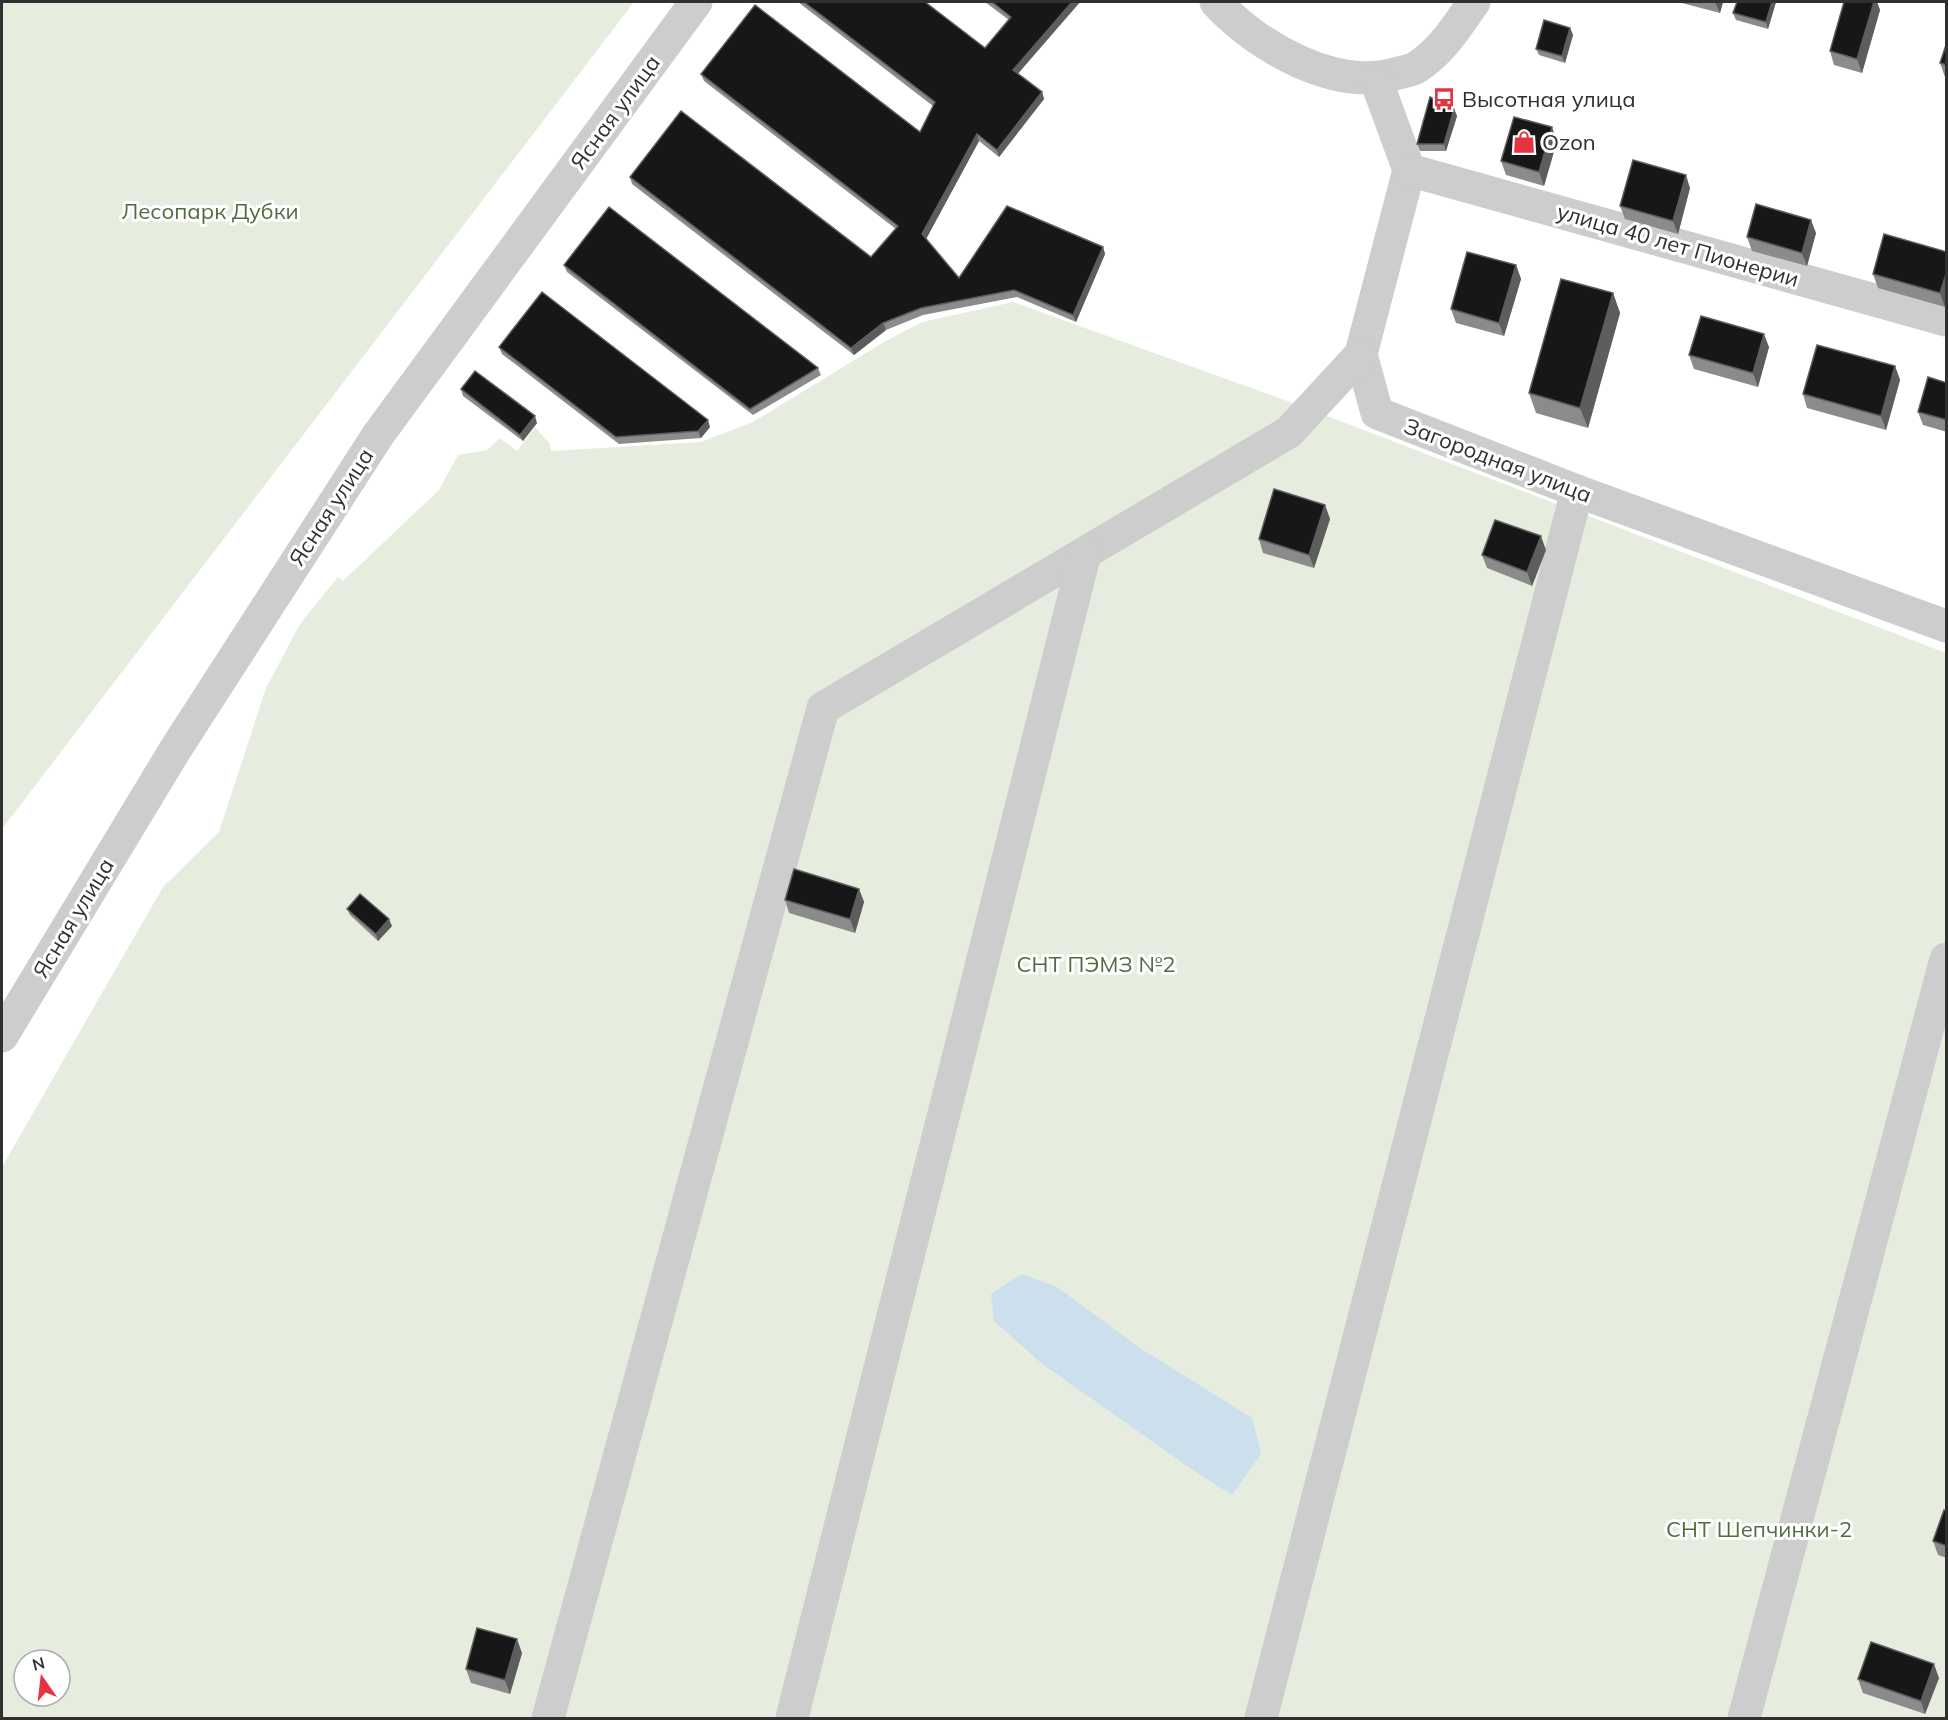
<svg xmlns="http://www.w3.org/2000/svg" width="1948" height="1720" font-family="Mulish,sans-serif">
<rect width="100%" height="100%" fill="#fff"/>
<!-- green -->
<g fill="#e6edde" fill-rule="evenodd">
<path d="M2,2H634L2,829Z"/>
<path d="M1013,302L1301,406L1946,653V1718H2V1167L163,887L219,832L266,688L300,624L338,577L343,581L439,490L458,455L487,450L500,438L517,451L535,427L550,444L551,451L701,442L753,422L884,342L922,322ZM24,1660H60V1696H24Z"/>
</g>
<!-- water -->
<path fill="#cbdfec" d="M1022,1274L1057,1287L1140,1348L1252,1418L1261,1454L1232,1495L1190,1468L1041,1363L994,1321L991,1294Z"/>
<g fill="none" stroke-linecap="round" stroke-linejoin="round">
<!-- minor -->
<g stroke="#cdcdcd" stroke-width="33">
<path d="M1216,2C1256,46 1334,91 1395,74C1402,72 1411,71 1417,67C1442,51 1457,26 1474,2"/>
<path d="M1376,80L1409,170L1361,354L1377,413L1577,491L1946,626"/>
<path d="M1409,170L1946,320"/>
<path d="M2,1036L175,750L378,435L696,2"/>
<path d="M548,1718L823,708L1289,432L1361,354"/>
<path d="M792,1718L1085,553"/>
<path d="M1261,1718L1577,491"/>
<path d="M1744,1718L1946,959"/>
</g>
</g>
<!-- wall -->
<g fill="#8b8b8b">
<path d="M798,2H925L985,48L1009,20L985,2H1080L1018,73L1042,92L1044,99L999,157L979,141L926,239L959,278L1103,247L1105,254L1076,322L1017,297L923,315L886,330L854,355L632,184L630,177L871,257L896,229L704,81L701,74L920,132L933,106Z"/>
<path d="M1678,2H1723L1720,13Z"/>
<path d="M1737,2H1776L1768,29L1736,20L1733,13Z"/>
<path d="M1844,2H1877L1880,10L1862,73L1834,65L1830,51Z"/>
<path d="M1570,28L1573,35L1565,63L1539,55L1536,49Z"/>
<path d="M1947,42V77H1945L1940,63Z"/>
<path d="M1454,109L1457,116L1446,151H1420L1417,144Z"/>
<path d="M1557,141L1544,186L1506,175L1501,161Z"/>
<path d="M1690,188L1678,234L1625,219L1620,206Z"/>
<path d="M1816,233L1807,266L1752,251L1747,237Z"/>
<path d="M1947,252V302L1945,307L1878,288L1873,274Z"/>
<path d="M564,265L818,368L821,375L753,415L567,272Z"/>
<path d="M1516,265L1521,279L1504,336L1456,323L1451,309Z"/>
<path d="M1613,293L1620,313L1588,428L1536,413L1529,393Z"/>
<path d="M499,347L710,427L701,438L619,444L502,354Z"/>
<path d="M1769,347L1758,387L1694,369L1689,355Z"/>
<path d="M1895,366L1900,380L1886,430L1807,408L1803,394Z"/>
<path d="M1947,383V432L1923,425L1918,412Z"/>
<path d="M461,389L537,423L523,441L463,396Z"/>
<path d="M1325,505L1330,519L1314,568L1263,553L1259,539Z"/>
<path d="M1546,550L1532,586L1487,568L1482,555Z"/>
<path d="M859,889L864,902L855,933L789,913L785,900Z"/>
<path d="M347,909L392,926L378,941L350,915Z"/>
<path d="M1947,1511V1558L1938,1555L1933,1541Z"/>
<path d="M522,1653L510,1694L471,1683L466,1669Z"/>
<path d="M1939,1678L1925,1714L1863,1693L1858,1679Z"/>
</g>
<!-- shaded-wall -->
<g fill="#5d5d5d">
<path d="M1072,2H1080L1016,76L1013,70Z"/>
<path d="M1715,2H1723L1720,13Z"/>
<path d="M1772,2H1776L1768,29L1766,22Z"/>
<path d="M1874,2H1877L1880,10L1862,73L1857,59Z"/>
<path d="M1570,28L1573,35L1565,63L1562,56Z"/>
<path d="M1042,92L1044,99L999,157L997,150Z"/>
<path d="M1454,109L1457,116L1446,151L1444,144Z"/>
<path d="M1552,127L1557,141L1544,186L1539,172Z"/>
<path d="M977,134L979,141L925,241L922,234Z"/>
<path d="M1686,175L1690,188L1678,234L1673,221Z"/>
<path d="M1811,220L1816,233L1807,266L1802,253Z"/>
<path d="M1103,247L1105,254L1076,322L1073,315Z"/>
<path d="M1516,265L1521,279L1504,336L1499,323Z"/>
<path d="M1947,271V302L1945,307L1940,293Z"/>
<path d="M1613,293L1620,313L1588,428L1580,408Z"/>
<path d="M883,323L886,330L854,355L851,348Z"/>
<path d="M1764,334L1769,347L1758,387L1753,373Z"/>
<path d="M1895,366L1900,380L1886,430L1881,416Z"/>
<path d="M535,416L537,423L523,441L520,435Z"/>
<path d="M708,420L710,427L701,438L698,431Z"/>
<path d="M1325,505L1330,519L1314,568L1309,555Z"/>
<path d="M1541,536L1546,550L1532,586L1527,572Z"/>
<path d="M859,889L864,902L855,933L850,919Z"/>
<path d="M389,919L392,926L378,941L376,934Z"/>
<path d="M517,1639L522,1653L510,1694L505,1680Z"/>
<path d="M1934,1664L1939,1678L1925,1714L1921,1701Z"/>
</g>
<!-- building -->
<g fill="#171717" stroke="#5d5d5d" stroke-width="1.5">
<path d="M804,2H925L985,48L1011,17L992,2H1072L1013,70L1042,92L997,150L977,134L922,234L959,278L1007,206L1103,247L1073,315L1014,290L921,308L883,323L851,348L630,177L681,111L871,257L898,226L701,74L755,5L920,132L935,102Z"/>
<path d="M1737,2H1772L1766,22L1733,13Z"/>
<path d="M1844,2H1874L1857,59L1830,51Z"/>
<path d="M1544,20L1570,28L1562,56L1536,49Z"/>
<path d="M1947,42V65L1940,63Z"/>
<path d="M1430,97L1454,109L1444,144H1417Z"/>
<path d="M1514,117L1552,127L1539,172L1501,161Z"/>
<path d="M1633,160L1686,175L1673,221L1620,206Z"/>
<path d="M1756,204L1811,220L1802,253L1747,237Z"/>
<path d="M609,207L818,368L750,409L564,265Z"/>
<path d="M1884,234L1947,252V271L1940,293L1873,274Z"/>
<path d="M1467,252L1516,265L1499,323L1451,309Z"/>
<path d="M1561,279L1613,293L1580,408L1529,393Z"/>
<path d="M542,292L708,420L698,431L616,437L499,347Z"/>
<path d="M1701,316L1764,334L1753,373L1689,355Z"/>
<path d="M1817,345L1895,366L1881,416L1803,394Z"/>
<path d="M475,371L535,416L520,435L461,389Z"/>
<path d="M1928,377L1947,383V420L1918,412Z"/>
<path d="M1274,489L1325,505L1309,555L1259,539Z"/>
<path d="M1495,520L1541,536L1527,572L1482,555Z"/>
<path d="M794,869L859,889L850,919L785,900Z"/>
<path d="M360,894L389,919L376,934L347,909Z"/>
<path d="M1944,1510L1947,1511V1546L1933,1541Z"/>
<path d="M477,1628L517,1639L505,1680L466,1669Z"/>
<path d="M1871,1642L1934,1664L1921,1701L1858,1679Z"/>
</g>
<!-- icons -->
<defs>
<g id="bus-bare" transform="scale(1.8)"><path d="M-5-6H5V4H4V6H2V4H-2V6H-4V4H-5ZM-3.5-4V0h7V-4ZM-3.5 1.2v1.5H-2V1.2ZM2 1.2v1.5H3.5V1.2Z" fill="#e53441" stroke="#fff" stroke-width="2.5" paint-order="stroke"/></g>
<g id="shop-bare" transform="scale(1.8)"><path d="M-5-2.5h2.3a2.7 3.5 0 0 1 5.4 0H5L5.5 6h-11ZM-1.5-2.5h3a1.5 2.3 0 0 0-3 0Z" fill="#e53441" stroke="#fff" stroke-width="2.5" paint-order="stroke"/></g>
</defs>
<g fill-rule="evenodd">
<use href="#bus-bare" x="1444" y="99"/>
<use href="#shop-bare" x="1524" y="142"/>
</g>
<g text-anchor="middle" stroke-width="6" stroke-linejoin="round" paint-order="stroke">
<!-- poi labels -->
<g font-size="22" fill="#303030" stroke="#fff" text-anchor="start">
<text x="1462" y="107">Высотная улица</text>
<text x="1542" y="150">Ozon</text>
</g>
<!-- street labels -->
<g font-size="22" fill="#303030" stroke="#fff">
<text transform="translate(615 112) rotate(-54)" y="8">Ясная улица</text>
<text transform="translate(1678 245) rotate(16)" y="8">улица 40 лет Пионерии</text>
<text transform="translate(1498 460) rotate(21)" y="8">Загородная улица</text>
<text transform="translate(331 507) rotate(-57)" y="8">Ясная улица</text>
<text transform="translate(73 918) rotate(-59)" y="8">Ясная улица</text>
</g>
<!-- park labels -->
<g font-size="22" fill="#536c3d" stroke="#fff">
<text x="210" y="219">Лесопарк Дубки</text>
<text x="1096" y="972">СНТ ПЭМЗ №2</text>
<text x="1759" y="1537">СНТ Шепчинки-2</text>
</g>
</g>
<!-- border -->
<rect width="1948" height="1720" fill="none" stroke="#303030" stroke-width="6"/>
<!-- north arrow -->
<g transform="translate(42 1678) rotate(346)"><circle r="28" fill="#ffffff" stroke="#acacac" stroke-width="1.5"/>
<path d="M0-4.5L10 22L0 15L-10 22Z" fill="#e53441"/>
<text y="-9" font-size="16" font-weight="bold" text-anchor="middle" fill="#303030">N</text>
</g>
</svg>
